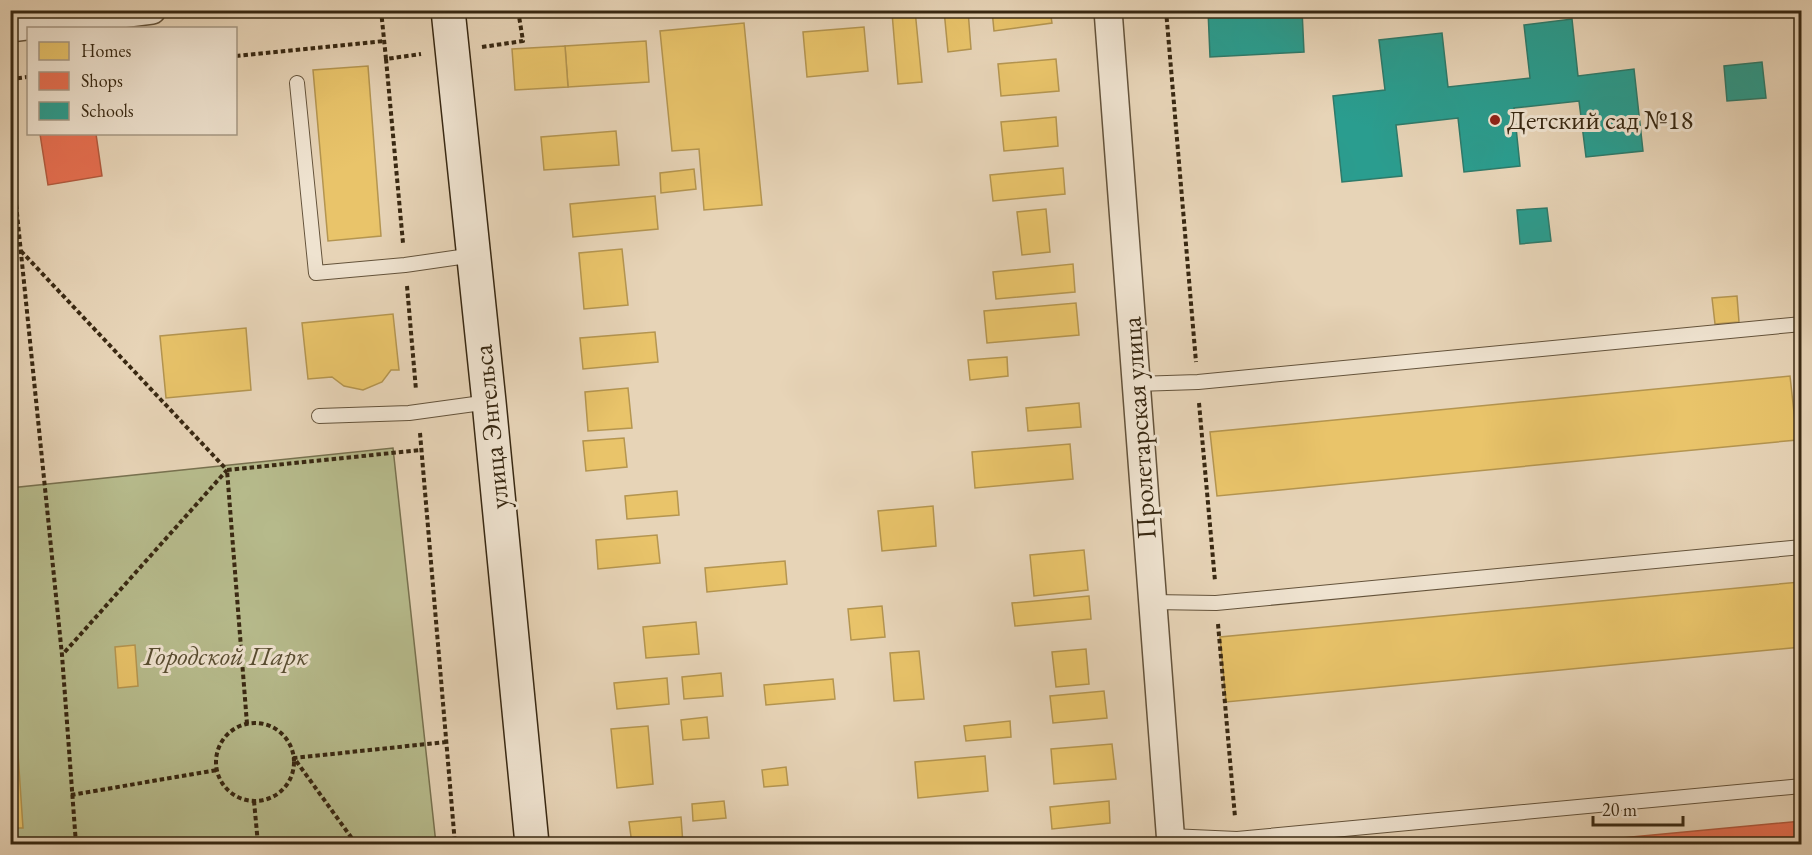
<svg xmlns="http://www.w3.org/2000/svg" width="1812" height="855" font-family="'EB Garamond',serif">
<rect width="100%" height="100%" fill="#e7d4b7"/>
<filter id="stains"><feTurbulence type="fractalNoise" baseFrequency=".00333" numOctaves="4"/><feColorMatrix values="0 0 0 0 .2 0 0 0 0 .09 0 0 0 0 .02 0 0 0 .5 -.17"/></filter>
<radialGradient id="worn" r=".72"><stop offset=".6" stop-color="#630" stop-opacity="0"/><stop offset="1" stop-color="#630" stop-opacity=".3"/></radialGradient>
<!-- green -->
<path fill="#b7bc8d" stroke="#787250" stroke-width="1.5" d="M393,448L436,844H11L10,488Z"/>
<!-- homes -->
<g fill="#e9c46a" stroke="#b49550" stroke-width="1.5">
<path d="M915,10L922,82L898,84L892,13Z"/>
<path d="M944,10H968L971,49L948,52Z"/>
<path d="M992,10H1050L1052,23L994,31Z"/>
<path d="M744,23L762,205L704,210L699,149L672,151L660,31Z"/>
<path d="M864,27L868,71L807,77L803,32Z"/>
<path d="M646,41L649,82L568,87L565,46Z"/>
<path d="M565,46L568,87L515,90L512,49Z"/>
<path d="M1056,59L1059,91L1001,96L998,64Z"/>
<path d="M368,66L381,236L328,241L313,70Z"/>
<path d="M1056,117L1058,146L1004,151L1001,122Z"/>
<path d="M616,131L619,165L544,170L541,137Z"/>
<path d="M1063,168L1065,194L993,201L990,175Z"/>
<path d="M694,169L696,189L661,193L660,173Z"/>
<path d="M655,196L658,229L573,237L570,204Z"/>
<path d="M1046,209L1050,252L1022,255L1017,212Z"/>
<path d="M622,249L628,305L584,309L579,253Z"/>
<path d="M1073,264L1075,292L996,299L993,272Z"/>
<path d="M1737,296L1739,322L1715,324L1712,298Z"/>
<path d="M1076,303L1079,335L987,343L984,311Z"/>
<path d="M393,314L399,370H391L382,382L363,390L344,386L332,377L308,379L302,323Z"/>
<path d="M246,328L251,390L166,398L160,336Z"/>
<path d="M655,332L658,362L583,369L580,338Z"/>
<path d="M1007,357L1008,376L970,380L968,360Z"/>
<path d="M1790,376L1797,440L1217,496L1210,432Z"/>
<path d="M628,388L632,428L588,431L585,392Z"/>
<path d="M1079,403L1081,427L1028,431L1026,408Z"/>
<path d="M624,438L627,467L586,471L583,441Z"/>
<path d="M1070,444L1073,479L975,488L972,452Z"/>
<path d="M677,491L679,515L627,519L625,496Z"/>
<path d="M933,506L936,546L882,551L878,511Z"/>
<path d="M657,535L660,563L598,569L596,540Z"/>
<path d="M1084,550L1088,590L1034,596L1030,555Z"/>
<path d="M785,561L787,584L707,592L705,568Z"/>
<path d="M1800,582L1802,647L1226,702L1220,637Z"/>
<path d="M1089,596L1091,619L1015,626L1012,603Z"/>
<path d="M882,606L885,637L851,640L848,609Z"/>
<path d="M696,622L699,654L646,658L643,627Z"/>
<path d="M135,645L138,686L118,688L115,647Z"/>
<path d="M1086,649L1089,684L1056,687L1052,652Z"/>
<path d="M919,651L924,699L894,701L890,653Z"/>
<path d="M721,673L723,696L684,699L682,677Z"/>
<path d="M667,678L669,704L617,709L614,683Z"/>
<path d="M833,679L835,699L766,705L764,685Z"/>
<path d="M1104,691L1107,718L1053,723L1050,696Z"/>
<path d="M707,717L709,738L683,740L681,720Z"/>
<path d="M1010,721L1011,737L966,741L964,726Z"/>
<path d="M648,726L653,784L617,788L611,729Z"/>
<path d="M17,739L23,828H10V740Z"/>
<path d="M1112,744L1116,779L1054,784L1051,749Z"/>
<path d="M985,756L988,791L918,798L915,762Z"/>
<path d="M786,767L788,785L764,787L762,770Z"/>
<path d="M724,801L726,818L693,821L692,804Z"/>
<path d="M1109,801L1110,823L1052,829L1050,807Z"/>
<path d="M681,817L683,844H632L629,822Z"/>
</g>
<!-- shops -->
<g fill="#e76f51" stroke="#b25a3e" stroke-width="1.5">
<path d="M40,134H96L102,176L48,185Z"/>
<path d="M1802,821V844H1557Z"/>
</g>
<!-- schools -->
<g fill="#2a9d8f" stroke="#2e7a6a" stroke-width="1.5">
<path d="M1208,10H1302L1304,52L1210,57Z"/>
<path d="M1572,19L1578,76L1634,69L1643,151L1586,157L1579,101L1514,108L1520,166L1464,172L1458,118L1396,125L1402,176L1342,182L1333,96L1385,90L1379,40L1442,33L1448,87L1530,78L1524,25Z"/>
<path d="M1762,62L1766,98L1727,101L1724,66Z"/>
<path d="M1547,208L1551,241L1520,244L1517,210Z"/>
</g>
<g fill="none" stroke-linecap="round" stroke-linejoin="round">
<!-- service casing -->
<g stroke="#64533b" stroke-width="16">
<g id="service">
<path d="M297,83L316,273L405,265L474,255"/>
<path d="M1136,384L1198,382L1802,324"/>
<path d="M319,416L409,413L489,402"/>
<path d="M1152,602L1216,603L1802,547"/>
<path d="M1170,836L1237,839L1802,786"/>
</g>
</g>
<!-- minor casing -->
<g stroke="#64533b" stroke-width="30">
<g id="minor">
<path d="M1108,10L1171,844"/>
<path d="M10,28L152,10"/>
</g>
</g>
<!-- secondary casing -->
<g stroke="#382812" stroke-width="36">
<path id="secondary" d="M448,10L489,402L532,844"/>
</g>
<!-- path -->
<g stroke="#382812" stroke-width="4" stroke-dasharray="4.5 3" stroke-linecap="butt">
<path d="M381,10L386,59L421,54"/>
<path d="M1166,10L1196,362"/>
<path d="M1799,10L1802,55"/>
<path d="M482,47L523,41L518,10"/>
<path d="M236,56L384,41"/>
<path d="M386,59L403,243"/>
<path d="M10,79L28,77"/>
<path d="M10,145L62,655L76,844"/>
<path d="M21,251L227,470L63,654"/>
<path d="M407,286L416,390"/>
<path d="M1801,346L1802,372"/>
<path d="M1199,403L1215,581"/>
<path d="M420,433L455,844"/>
<path d="M1218,624L1235,817"/>
<circle cx="255" cy="762" r="39"/>
<path d="M247,724L227,470L421,450"/>
<path d="M71,795L217,770"/>
<path d="M254,801L258,844"/>
<path d="M356,844L294,758L446,742"/>
</g>
<!-- service -->
<use href="#service" stroke="#efe3d0" stroke-width="14"/>
<!-- minor -->
<use href="#minor" stroke="#efe3d0" stroke-width="27"/>
<!-- secondary -->
<use href="#secondary" stroke="#efe3d0" stroke-width="33"/>
</g>
<!-- markers -->
<circle fill="#8f2418" stroke="#efe3d0" stroke-width="2" cx="1495" cy="120" r="6"/>
<g text-anchor="middle" stroke-width="6" stroke-linejoin="round" paint-order="stroke">
<!-- poi labels -->
<g font-size="27" fill="#382812" stroke="#efe3d0" text-anchor="start">
<text x="1507" y="129">Детский сад №18</text>
</g>
<!-- street labels -->
<g font-size="27" fill="#382812" stroke="#efe3d0">
<text transform="translate(491 427) rotate(-96)" y="9">улица Энгельса</text>
<text transform="translate(1139 428) rotate(-94)" y="9">Пролетарская улица</text>
</g>
<!-- park labels -->
<g font-size="27" font-style="italic" fill="#584d31" stroke="#efe3d0">
<text x="226" y="665">Городской Парк</text>
</g>
</g>
<!-- margin -->
<rect width="1812" height="855" fill="none" stroke="#e7d4b7" stroke-width="36"/>
<rect x="12" y="12" width="1788" height="831" fill="none" stroke="#382812" stroke-width="3"/>
<rect x="18" y="18" width="1776" height="819" fill="none" stroke="#382812" stroke-width="1.5"/>
<!-- legend -->
<rect x="27" y="27" width="210" height="108" fill="#efe3d0" stroke="#a69884" stroke-width="1.5"/>
<rect x="39" y="42" width="30" height="18" fill="#e9c46a" stroke="#a69884" stroke-width="1.5"/>
<text x="81" y="57" font-size="18" fill="#382812">Homes</text>
<rect x="39" y="72" width="30" height="18" fill="#e76f51" stroke="#a69884" stroke-width="1.5"/>
<text x="81" y="87" font-size="18" fill="#382812">Shops</text>
<rect x="39" y="102" width="30" height="18" fill="#2a9d8f" stroke="#a69884" stroke-width="1.5"/>
<text x="81" y="117" font-size="18" fill="#382812">Schools</text>
<!-- scale -->
<path d="M1593 816v9h90v-9" fill="none" stroke="#382812" stroke-width="3"/>
<text x="1602" y="816" font-size="18" fill="#382812" stroke="#efe3d0" stroke-width="4.5" paint-order="stroke">20 m</text>
<rect width="100%" height="100%" filter="url(#stains)"/>
<rect width="100%" height="100%" fill="url(#worn)"/>
</svg>
